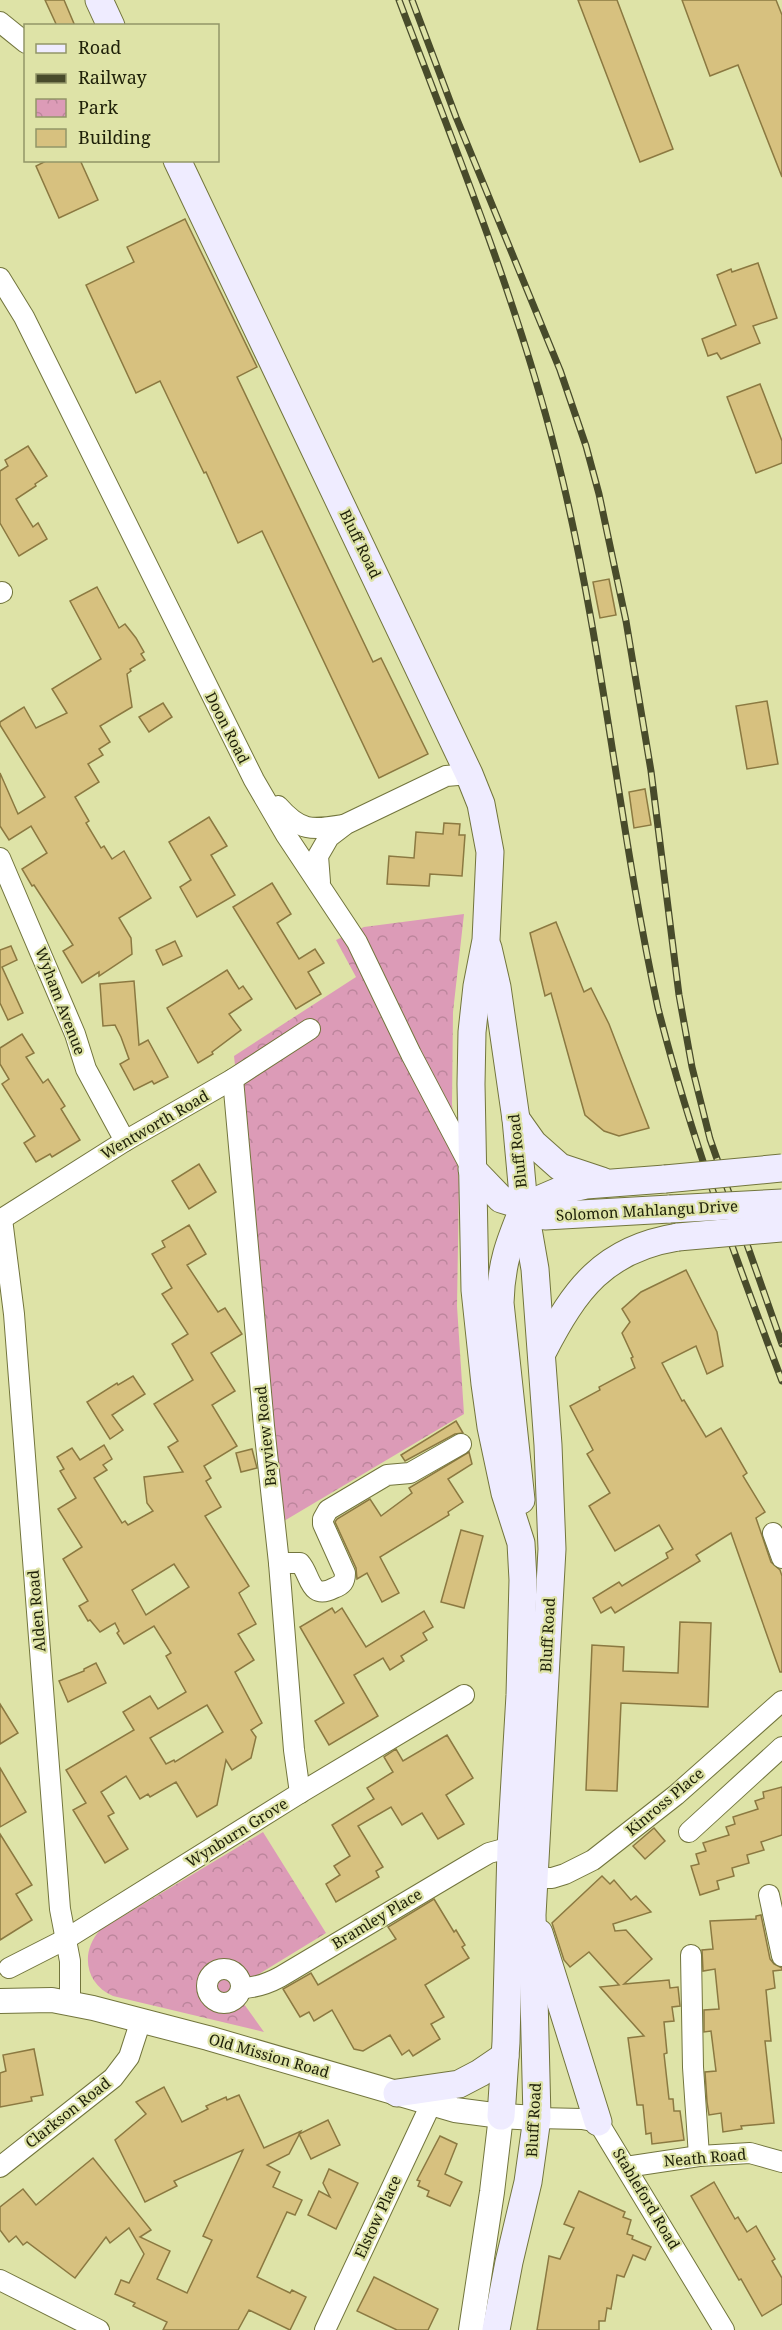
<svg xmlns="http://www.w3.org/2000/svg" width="782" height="2330" font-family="'Noto Serif',serif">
<defs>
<pattern id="park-crowns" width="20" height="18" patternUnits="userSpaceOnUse" patternTransform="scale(1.5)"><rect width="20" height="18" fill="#dc9bb7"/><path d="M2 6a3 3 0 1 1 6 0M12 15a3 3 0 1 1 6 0" fill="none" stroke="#bc859c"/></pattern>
</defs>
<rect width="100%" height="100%" fill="#dee3a7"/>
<!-- park -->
<g fill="url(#park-crowns)">
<path d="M464,914L453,1012L452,1104L459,1182L457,1306L464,1414L284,1521L234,1056L356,977L336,940L364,927Z"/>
<path d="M263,1832L326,1933L254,1977L244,2004L264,2032L113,1996C85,1984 80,1952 100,1930Z"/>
</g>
<!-- building -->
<g fill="#d7c17f" stroke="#8b7941" stroke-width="1.5" fill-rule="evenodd">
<path d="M45,0H64L75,26H57Z"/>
<path d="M578,0H617L673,149L640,162Z"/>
<path d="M682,0H776L782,15V177L738,65L710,76Z"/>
<path d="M48,160H80L98,200L59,218L36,166Z"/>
<path d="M185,219L257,367L237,377L373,662L381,658L428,754L379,778L262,531L238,543L206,472L204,473L160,381L136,393L86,285L134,262L127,247Z"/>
<path d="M758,263L777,318L753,326L760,343L721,359L717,353L708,356L702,339L736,325L717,275L731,269L732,272Z"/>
<path d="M760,384L782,441V463L756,473L727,397Z"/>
<path d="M28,446L47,476L35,484L36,486L16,499L33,527L38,523L47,539L19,556L0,523V471L8,466L5,460Z"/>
<path d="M609,579L616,615L600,618L593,582Z"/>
<path d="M97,587L119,628L125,624L136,638L144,652L141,654L145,660L130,669L131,671L127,674L132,707L100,726L110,742L99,749L103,755L88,764L99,782L75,797L89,821L86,823L101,848L104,846L112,859L124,851L151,898L119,918L131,938L132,954L99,976V972L82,983L63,951L73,945L34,885L32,886L22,869L47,853L31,826L9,840L0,826V773L18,814L45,797L0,725V722L24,707L36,728L67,713L52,689L101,659L70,601Z"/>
<path d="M767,701L778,764L747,769L736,706Z"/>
<path d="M163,703L172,717L149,732L139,717Z"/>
<path d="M645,789L651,825L634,828L629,792Z"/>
<path d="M209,817L227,846L211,855L235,895L197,917L180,887L191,880L169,842Z"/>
<path d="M444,823L460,824L459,835H465L462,876L430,874L429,886L387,884L389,856L414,858L416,832L443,834Z"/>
<path d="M272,883L291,914L277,923L299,959L315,949L324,963L308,972L321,994L296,1009L233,907Z"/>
<path d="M556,922L584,992L591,988L609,1024L649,1128L619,1136L604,1131L585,1115L551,993L545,996L530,933Z"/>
<path d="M175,941L182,956L163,965L156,950Z"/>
<path d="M11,946L17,960L2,967L23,1013L8,1020L0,1003V950Z"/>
<path d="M227,970L239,989L243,986L252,999L229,1014L241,1030L212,1052L213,1054L198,1063L167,1008Z"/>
<path d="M134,981L139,1045L148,1040L168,1077L154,1084L152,1081L134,1090L120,1064L129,1059L121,1037L115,1025L103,1026L100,984Z"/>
<path d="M22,1034L34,1053L26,1057L43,1083L48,1079L65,1106L61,1109L80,1140L52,1157L50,1154L36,1162L24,1143L35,1136L2,1084L9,1079L0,1064V1048Z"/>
<path d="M199,1164L216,1192L189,1209L172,1181Z"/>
<path d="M189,1225L206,1254L187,1265L218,1312L225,1308L242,1334L211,1353L235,1391L212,1405L237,1446L204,1466L211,1478L206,1481L221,1507L205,1516L249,1586L239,1593L256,1624L238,1634L254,1660L235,1672L262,1723L251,1730L256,1737L251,1758L232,1770L226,1760L217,1805L197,1817L176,1782L150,1797L148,1794L140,1799L126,1776L101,1792L114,1813L108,1816L128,1849L105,1863L73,1810L86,1803L66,1770L134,1730L123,1712L150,1696L158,1709L186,1692L166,1656L171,1653L154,1626L124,1644L117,1633L119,1631L115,1623L100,1632L90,1620L88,1621L79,1606L88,1601L63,1559L82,1547L58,1509L76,1498L60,1471L64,1469L57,1457L72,1448L80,1460L104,1445L112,1459L103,1465L107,1470L94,1478L122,1523L125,1521L128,1525L153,1511L147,1503L144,1477L183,1472L168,1447L178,1441L154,1404L193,1380L172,1344L188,1334L162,1294L172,1288L152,1254L165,1247L162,1241ZM174,1564L189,1587L146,1615L132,1590ZM207,1705L223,1732L175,1762L174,1760L166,1764L150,1738Z"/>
<path d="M686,1270L717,1332L723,1366L707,1374L696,1346L662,1363L682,1401L684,1400L706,1437L721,1428L747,1473L743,1476L765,1512L756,1518L771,1562L780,1570L782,1576V1672H780L731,1533L696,1555L700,1561L615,1613L611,1607L601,1613L593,1598L619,1582L622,1586L668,1558L666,1553L673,1549L659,1525L615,1551L589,1506L610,1493L587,1454L593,1450L570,1406L600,1390L599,1387L635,1368L631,1358L633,1357L622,1333L630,1322L622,1309L641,1292Z"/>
<path d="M133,1376L145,1394L112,1415L123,1430L110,1439L87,1402L117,1383L118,1385Z"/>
<path d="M456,1421L463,1433L455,1434L405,1461L401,1455Z"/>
<path d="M252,1449L257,1468L241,1472L236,1453Z"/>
<path d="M469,1452L472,1464L448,1479L463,1502L448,1512L449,1515L380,1557L399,1593L382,1602L367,1573L357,1579L356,1568L335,1522L337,1519L370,1499L381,1516L412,1493L409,1488Z"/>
<path d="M461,1530L483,1536L464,1608L441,1602Z"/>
<path d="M332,1608L335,1613L342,1608L366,1647L424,1611L433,1627L423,1633L427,1640L401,1656L404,1661L390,1670L383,1658L354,1675L378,1716L329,1745L315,1721L344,1703L300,1627Z"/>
<path d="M680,1622L711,1623L708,1707L621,1703L617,1791L586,1790L592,1645L624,1647L623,1671L678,1673Z"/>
<path d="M96,1663L106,1683L68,1702L59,1681L84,1671V1669Z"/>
<path d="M0,1704L18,1733L0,1744Z"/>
<path d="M447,1735L473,1778L446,1795L464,1824L438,1839L422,1813L402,1825L391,1807L358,1826L383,1867L376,1871L379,1877L336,1902L326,1884L340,1875L334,1866L350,1856L332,1825L374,1799L367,1788L393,1772L384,1757L396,1749L403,1761Z"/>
<path d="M0,1768L26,1812L0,1827Z"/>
<path d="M782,1787V1835L761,1842L764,1850L747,1855L749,1863L732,1868L734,1876L717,1881L719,1889L700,1895L691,1866L699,1864L696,1854L706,1851L703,1843L729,1835L726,1827L735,1824L733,1817L758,1809L755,1801L764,1798L763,1792Z"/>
<path d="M654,1828L665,1841L645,1859L633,1846Z"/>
<path d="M0,1834L32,1885L16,1894L32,1920L0,1940Z"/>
<path d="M602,1876L610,1884L614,1880L631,1900L636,1896L651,1912L613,1924L615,1931L626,1930L652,1959L624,1984L669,1980L670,1988L678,1987L680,2006L672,2007L674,2021L664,2022L667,2053L664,2054L669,2099H673L674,2111H680L684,2140L652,2144L651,2133L646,2134L643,2105H637L628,2038L644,2036L600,1987L619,1985L589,1952L570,1967L564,1960L552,1923Z"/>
<path d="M434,1899L454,1932L456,1930L465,1945L462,1947L469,1958L425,1985L444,2017L431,2024L440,2039L413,2056L409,2050L402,2055L390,2035L363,2051L354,2049L332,2010L314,2021L309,2012L300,2017L283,1989L311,1973L318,1985L355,1963L396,1939L388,1927Z"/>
<path d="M761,1915L770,1959L774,1964L782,1968V1970L773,1971L775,1988L766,1990L771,2041H765L774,2123L741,2126L742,2129L723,2132L721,2113L709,2115L707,2102L705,2072L716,2071L711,2031L704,2032V2010L719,2009L715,1969L703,1971L702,1950L713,1949L710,1921L756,1919V1916Z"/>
<path d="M34,2049L43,2095L31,2097L32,2101L0,2107V2073L6,2071L3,2055Z"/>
<path d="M164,2087L182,2122L208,2109L206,2106L226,2097L227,2100L239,2095L264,2148L301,2131L289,2154L267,2165L280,2172L273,2187L302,2200L295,2215L287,2212L257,2277L290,2293L292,2290L306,2297L290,2330L249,2310L238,2330H163L167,2322L133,2306L135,2303L115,2294L121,2280L129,2283L144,2254L129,2228L110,2243L106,2237L75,2278L27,2242L23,2245L16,2236L9,2242L0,2230V2207L23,2189L36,2205L93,2158L151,2230L140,2237L170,2251L157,2279L187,2293L212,2240L203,2236L243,2150L174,2181L177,2186L145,2202L115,2140L146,2114L136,2102Z"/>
<path d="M328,2120L340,2145L311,2159L299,2134Z"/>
<path d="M440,2136L457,2144L445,2174L462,2182L450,2206L427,2196L429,2191L418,2186L420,2181L417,2180Z"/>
<path d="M329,2169L358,2183L336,2229L308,2215L319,2191L330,2197L323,2183Z"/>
<path d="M714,2182L735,2219L738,2217L747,2232L756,2226L775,2259L772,2261L782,2278V2304L762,2316L741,2279L739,2280L691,2196Z"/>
<path d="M579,2191L625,2212L623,2217L631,2220L627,2234L633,2236L632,2239L651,2247L645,2260L633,2255L624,2277L617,2275L611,2309L607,2308L605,2321H599V2330H537L549,2256L560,2259L574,2228L564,2224Z"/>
<path d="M374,2277L438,2309L428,2330H397L357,2311Z"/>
</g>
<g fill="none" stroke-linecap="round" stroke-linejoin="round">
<!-- minor casing -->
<g stroke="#72753d" stroke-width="22">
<g id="minor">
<path d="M0,22L26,43"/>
<path d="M0,278L24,317L254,780L286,835L357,942L411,1054L471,1168"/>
<path d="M0,593L2,592"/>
<path d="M278,806C301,832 311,830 344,825"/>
<path d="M0,858L75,1034L86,1069L125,1141"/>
<path d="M320,882L318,856L329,837L346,824L446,776L469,774"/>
<path d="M233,1079L264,1426L279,1563L294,1750L300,1793"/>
<path d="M2,1219L14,1314L60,1909L70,1961V2003"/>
<path d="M0,1220L125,1141L233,1079L310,1029"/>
<path d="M773,1533L782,1558"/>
<path d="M279,1563H300C311,1575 309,1601 334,1588C342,1585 345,1582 345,1573L323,1524V1519L328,1510L387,1475L410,1473L461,1444"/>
<path d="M689,1832L782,1747"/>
<path d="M534,1878H552L565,1874L593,1860L676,1795L782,1701"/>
<path d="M769,1895L782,1956"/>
<path d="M691,1955L693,2067L699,2156"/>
<path d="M9,1968L66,1939L300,1793L464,1695"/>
<circle cx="224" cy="1986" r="17"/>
<path d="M241,1988C256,1988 267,1984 280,1977L470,1864L489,1853L511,1847"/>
<path d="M537,2118L582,2119L598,2122L724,2330"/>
<path d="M0,2167L113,2078L129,2057L141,2020"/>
<path d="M626,2167L699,2156L750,2153L782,2162"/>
<path d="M0,2280L99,2330"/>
<path d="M325,2330L431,2104"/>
</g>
</g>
<!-- tertiary casing -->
<g stroke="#72753d" stroke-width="26">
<g id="tertiary">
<path d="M0,2001L52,2000L93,2008L208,2038L455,2110L501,2116L537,2118"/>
<path d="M471,2330L492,2192L501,2116"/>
</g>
</g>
<!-- secondary casing -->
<g stroke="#72753d" stroke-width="29">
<g id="secondary">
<path d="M99,0L111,26"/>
<path d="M177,160L469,774L481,804L490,852L486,940L477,986L472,1032L471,1084L475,1290L485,1384L491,1427L505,1493L521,1543L523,1580L520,1695L511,1847L506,2042L501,2116"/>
<path d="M488,948L497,987L516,1119L524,1206L535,1269L548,1445L552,1549L532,1915L537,2118L528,2182L509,2262L496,2330"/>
<path d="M516,1119L533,1143L560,1167L602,1181"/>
<path d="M472,1169L501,1199L524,1206L545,1216L670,1209"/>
<path d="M524,1206L559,1191L586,1185L665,1179"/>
<path d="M543,1351C575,1289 604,1249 678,1237"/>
<path d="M521,1500L500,1303C501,1264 509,1243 524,1207"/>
<path d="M539,1933L598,2122"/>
<path d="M397,2093L459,2084L480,2073L505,2056"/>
</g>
</g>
<!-- minor -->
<use href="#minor" stroke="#fff" stroke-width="20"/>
<!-- tertiary -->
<use href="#tertiary" stroke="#fff" stroke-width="24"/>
<!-- secondary -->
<use href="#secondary" stroke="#efecff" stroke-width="27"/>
<!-- rail casing -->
<g stroke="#484b2b" stroke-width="7">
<g id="rail">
<path d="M399,0C459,158 524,317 563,482C604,655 620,834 658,1008C690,1135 736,1259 782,1381"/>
<path d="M412,0L456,117L560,370L586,446L599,494L626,621L651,771L679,995L692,1067L710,1139L782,1344"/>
</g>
</g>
<!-- rail -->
<use href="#rail" stroke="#dee3a7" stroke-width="4.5" stroke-dasharray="14" stroke-linecap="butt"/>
<!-- secondary-bridge casing -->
<g stroke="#72753d" stroke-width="29" stroke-linecap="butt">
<g id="secondary-bridge">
<path d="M665,1179L782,1168"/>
<path d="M670,1209L782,1203"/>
<path d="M678,1237L782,1228"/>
</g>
</g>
<!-- secondary-bridge -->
<use href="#secondary-bridge" stroke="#efecff" stroke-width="27"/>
</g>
<g text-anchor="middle" stroke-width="4.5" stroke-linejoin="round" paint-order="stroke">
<!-- street labels -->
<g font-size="15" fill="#20220a" stroke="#dee3a7">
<text transform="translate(360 544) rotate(64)" y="5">Bluff Road</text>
<text transform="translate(227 728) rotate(63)" y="5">Doon Road</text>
<text transform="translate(60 1001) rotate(69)" y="5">Wyham Avenue</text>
<text transform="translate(155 1125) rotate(-30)" y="5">Wentworth Road</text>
<text transform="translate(518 1151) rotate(-96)" y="5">Bluff Road</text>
<text transform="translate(647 1211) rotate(-3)" y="5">Solomon Mahlangu Drive</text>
<text transform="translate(266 1436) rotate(-96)" y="5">Bayview Road</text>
<text transform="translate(37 1611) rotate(-95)" y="5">Alden Road</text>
<text transform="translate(548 1635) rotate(-87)" y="5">Bluff Road</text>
<text transform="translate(665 1802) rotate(-40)" y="5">Kinross Place</text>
<text transform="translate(237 1833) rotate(-32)" y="5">Wynburn Grove</text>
<text transform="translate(377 1919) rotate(-31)" y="5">Bramley Place</text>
<text transform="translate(269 2056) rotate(16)" y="5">Old Mission Road</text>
<text transform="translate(68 2113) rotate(-38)" y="5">Clarkson Road</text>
<text transform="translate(534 2120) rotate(-87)" y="5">Bluff Road</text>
<text transform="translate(705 2158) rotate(-5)" y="5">Neath Road</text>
<text transform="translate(646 2199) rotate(59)" y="5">Stableford Road</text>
<text transform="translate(378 2217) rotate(-65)" y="5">Elstow Place</text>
</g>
</g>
<!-- legend -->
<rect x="24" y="24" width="195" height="138" fill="#dee3a7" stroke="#929668" stroke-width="1.5"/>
<rect x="36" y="44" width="30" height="9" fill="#efecff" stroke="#929668" stroke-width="1.5"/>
<text x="78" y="54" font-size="18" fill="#20220a">Road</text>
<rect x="36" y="74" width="30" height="9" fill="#484b2b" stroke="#929668" stroke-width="1.5"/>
<text x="78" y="84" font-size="18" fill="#20220a">Railway</text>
<rect x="36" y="99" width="30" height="18" fill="url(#park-crowns)" stroke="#929668" stroke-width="1.5"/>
<text x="78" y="114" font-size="18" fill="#20220a">Park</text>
<rect x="36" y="129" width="30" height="18" fill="#d7c17f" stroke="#929668" stroke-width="1.5"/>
<text x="78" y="144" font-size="18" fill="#20220a">Building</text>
</svg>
